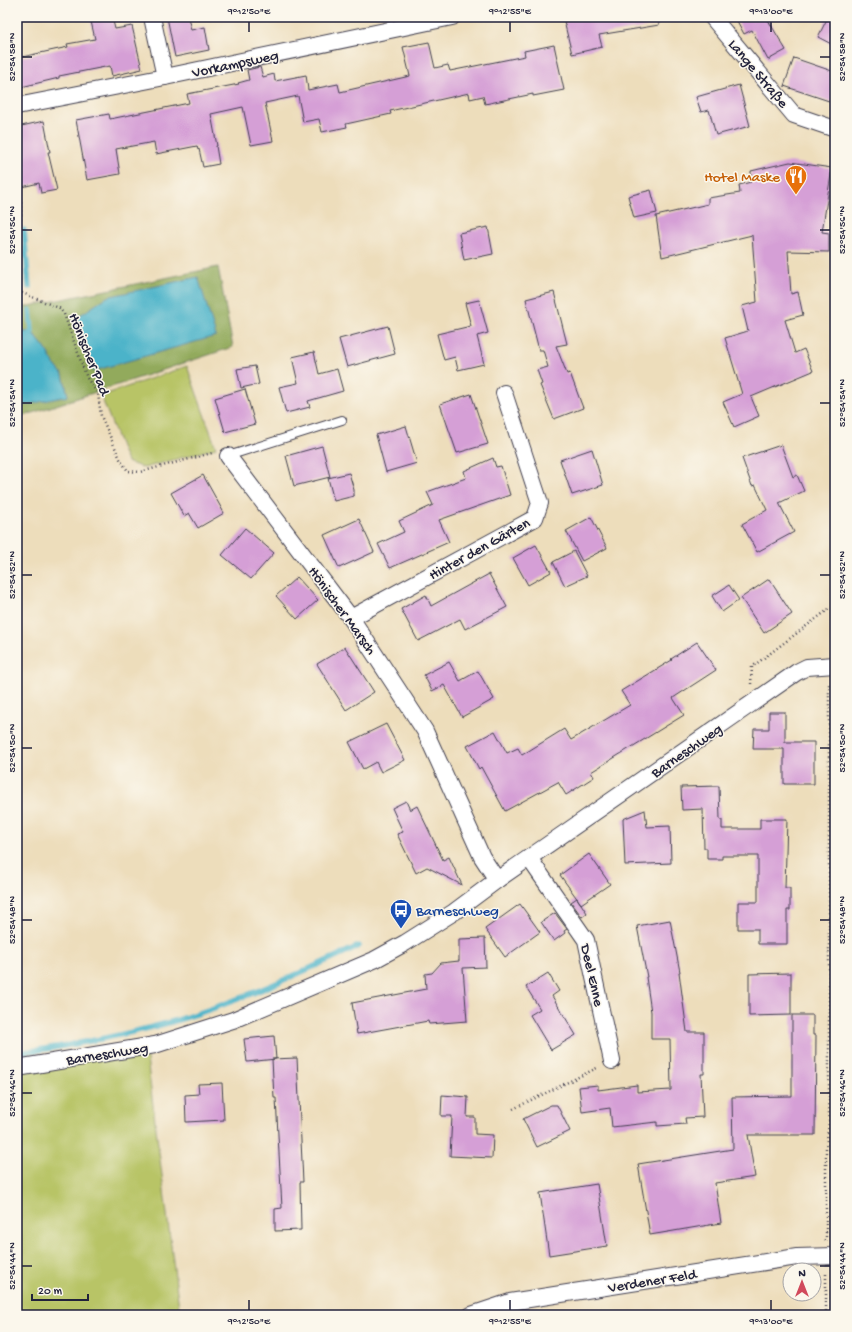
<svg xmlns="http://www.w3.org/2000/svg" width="852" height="1332" font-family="'Gochi Hand',sans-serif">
<rect width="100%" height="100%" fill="#fbf7ec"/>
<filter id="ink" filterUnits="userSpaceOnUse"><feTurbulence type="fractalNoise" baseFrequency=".025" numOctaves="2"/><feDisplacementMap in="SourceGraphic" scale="8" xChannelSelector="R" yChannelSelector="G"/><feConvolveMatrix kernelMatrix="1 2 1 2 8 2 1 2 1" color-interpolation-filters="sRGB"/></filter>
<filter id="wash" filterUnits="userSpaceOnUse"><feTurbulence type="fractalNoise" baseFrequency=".012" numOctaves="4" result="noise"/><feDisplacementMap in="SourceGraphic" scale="16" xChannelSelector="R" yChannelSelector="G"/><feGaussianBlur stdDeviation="0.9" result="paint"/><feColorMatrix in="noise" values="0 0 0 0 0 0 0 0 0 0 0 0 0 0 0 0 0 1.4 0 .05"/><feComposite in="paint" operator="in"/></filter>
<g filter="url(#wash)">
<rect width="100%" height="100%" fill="#edddbb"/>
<!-- green -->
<g fill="#b8c466" stroke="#6d7350">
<path d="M187,366L216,448L144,468L127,462L101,396Z"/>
<path d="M145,1043L180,1315H17V1065Z"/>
</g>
<!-- forest -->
<path fill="#92aa5b" stroke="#5a664b" d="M218,267L233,347L17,418V403L25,405L68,395L63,375L54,364L45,348L32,332H17V309L29,306Z"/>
<!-- water -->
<g fill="#4bb3c9" stroke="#366a82">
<path d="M198,277L216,336L93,371L73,320L107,297Z"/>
<path d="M17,332H32L45,348L54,364L63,375L68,396L25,405L17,403Z"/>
</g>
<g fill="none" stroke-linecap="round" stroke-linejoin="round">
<!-- stream -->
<g stroke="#4bb3c9" stroke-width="5.5">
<path d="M24,230L29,287"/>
<path d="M17,341L32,332L30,310"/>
<path d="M17,1053C69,1046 121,1036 171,1022C236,1003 298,974 359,946"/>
</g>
</g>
<g id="blocks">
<!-- building -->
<g fill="#d59fd6">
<path d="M90,17H112L115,29L132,26L142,69L112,76L110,66L59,76V78L17,88V58L68,47L67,44L95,39Z"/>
<path d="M167,17H188L191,30L205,27L209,50L175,57Z"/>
<path d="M563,17H658L659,25L599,35L602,47L572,54Z"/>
<path d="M735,17H774L768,20L786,50L768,60L752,30L744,34Z"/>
<path d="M828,17H835V46L818,37Z"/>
<path d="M429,42L435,68L448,65L450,71L525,56L524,51L554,45L564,90L533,96V94L485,104L483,96L470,99L469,93L390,111L391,114L346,124L347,127L322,132L319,119L303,122L298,96L265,103L273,141L251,145L243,107L211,114L217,146H216L219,164L203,167L199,149L198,150L197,146L156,154L154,142L116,149L120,174L87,180L76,120L109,114L110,119L189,103L187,94L239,84L238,83L249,80L247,70L260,67L263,77L274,74L275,81L306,75L308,90L338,84L340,92L410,76L403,47Z"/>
<path d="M794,58L835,72V103L784,86Z"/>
<path d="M739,85L750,126L716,135L709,110L701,112L696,97Z"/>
<path d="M44,121L50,152H48L57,190L41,193L39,183L22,187L17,166V127Z"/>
<path d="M790,162L832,168L822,232L829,233V252L788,251L791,294L798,292L803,315L785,320L795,353L804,349L813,371L751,397L759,416L734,427L723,402L742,394L725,338L748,331L742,306L757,302L752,235L662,257L656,216L708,204V198L740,193L739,185L751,182V171Z"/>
<path d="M651,190L657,213L634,218L628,196Z"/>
<path d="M488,227L493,254L464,260L459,233Z"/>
<path d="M554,292L567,344L556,346L567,374L570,373L583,408L554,419L540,385L542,384L537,370L548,367L543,350H539L526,299Z"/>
<path d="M479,300L488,333L477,336L484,364L458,370L455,357L444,360L437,334L471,326L465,303Z"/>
<path d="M388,326L395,354L347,367L339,339Z"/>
<path d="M314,352L319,374L337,369L343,391L308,401L310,407L286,413L279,387L298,383L292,357Z"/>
<path d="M255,366L259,384L241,388L237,369Z"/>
<path d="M245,389L255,424L225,432L215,398Z"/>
<path d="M471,394L488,444L457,453L440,404Z"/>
<path d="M406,426L417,463L386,472L376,435Z"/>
<path d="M781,445L793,477L797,475L804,491L779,503L794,532L757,552L742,524L767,510L755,485L752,486L742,458Z"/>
<path d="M322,446L330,477L294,486L286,456Z"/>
<path d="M592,449L603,485L572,495L560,460Z"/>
<path d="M493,458L496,467L501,466L510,495L439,520L449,542L390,568L378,544L404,532L399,521L433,505L427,492L466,478L464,471Z"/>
<path d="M349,473L354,490V496L334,501L328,478Z"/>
<path d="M203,475L224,513L198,528L189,513L184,516L171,493Z"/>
<path d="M591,517L607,548L582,561L566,531Z"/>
<path d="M359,519L374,552L339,568L324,535Z"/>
<path d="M245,528L274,553L251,579L222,555Z"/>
<path d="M536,545L551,572L528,585L513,558Z"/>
<path d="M574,551L587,576L565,586L553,562Z"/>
<path d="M489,574L507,607L465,629L460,619L418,641L401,609L426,595L431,606Z"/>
<path d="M297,577L318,600L297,619L276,596Z"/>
<path d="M769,579L792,614L764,633L741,598Z"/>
<path d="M729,585L739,600L722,612L712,596Z"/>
<path d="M697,642L716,670L673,698L684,715L591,772L594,777L566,795L558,782L505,811L481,767L479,769L467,746L495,731L507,753L518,748L522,755L564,729L571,740L630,705L621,691L672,660L671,659Z"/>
<path d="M345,647L374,692L346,710L317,664Z"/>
<path d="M449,662L460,681L478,671L494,699L462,717L444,685L432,691L424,675Z"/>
<path d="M769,712H785V742H814V784H784V749H753L754,729H769Z"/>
<path d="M386,724L405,760L381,772L376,762L363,769L349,742Z"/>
<path d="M719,786L720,820H722V829H760V819H787L785,888H790V910H787V944H758V929H738V902H758V856H722V859H707V848H704L703,809L682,810L681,787Z"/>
<path d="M406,801L410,810L417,806L443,860L449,857L462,885L427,867L416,873L397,834L403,832L392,808Z"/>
<path d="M645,810L647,827L670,826L671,863L625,865L623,819Z"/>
<path d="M589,854L610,884L581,904L560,875Z"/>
<path d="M577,898L587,913L582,917L571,902Z"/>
<path d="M520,904L540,932L505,957L485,929Z"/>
<path d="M555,913L567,929L564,931L565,933L554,941L541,922Z"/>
<path d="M670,920L680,972H679L687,1032H704V1074H701L703,1117L685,1118L686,1124L657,1126V1122L612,1127L610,1108L582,1112L579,1087L598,1085V1090L637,1085V1092L671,1090L670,1039H651V1012L646,977H647L637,926Z"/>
<path d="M485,938L486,967L463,968L467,1021L429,1024L428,1021L357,1034L352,1003L426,989L425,974L432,973L441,963L459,961V939Z"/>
<path d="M548,973L559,991L552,996L576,1035L551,1050L530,1015L540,1009L526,987Z"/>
<path d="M791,973V1015L749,1016V974Z"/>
<path d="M792,1015H813V1035H816L815,1135H748L755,1177L715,1183L721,1223L650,1235L638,1164L733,1149L732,1097L792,1096Z"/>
<path d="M274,1036L276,1059L247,1062L244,1039Z"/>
<path d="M297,1058L303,1182H300L301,1230L275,1231V1209L282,1208L276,1098H274L272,1059Z"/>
<path d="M222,1083L224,1120L186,1122L185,1095L199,1094L198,1084Z"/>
<path d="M442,1095L468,1097L467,1117H475V1134L493,1135L492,1158L450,1156L452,1116H441Z"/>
<path d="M551,1105H557L570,1131L537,1147L523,1119Z"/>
<path d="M597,1184L607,1246L549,1255L540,1193Z"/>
</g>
</g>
</g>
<g filter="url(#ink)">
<use href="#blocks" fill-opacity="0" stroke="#403e4e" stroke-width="1"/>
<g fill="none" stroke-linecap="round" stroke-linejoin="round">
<!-- lane casing -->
<g stroke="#403e4e" stroke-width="10">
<path id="lane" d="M228,456L342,420"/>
</g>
<!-- street casing -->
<g stroke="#403e4e" stroke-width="18">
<g id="street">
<path d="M152,17L165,77"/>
<path d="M712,17L794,115L835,129"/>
<path d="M17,106L165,77L452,17"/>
<path d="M228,456L351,618L425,731L482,857L497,880"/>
<path d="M351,618L535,518L540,503L504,393"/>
<path d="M529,858L586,940L612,1061"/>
<path d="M17,1068L155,1045L233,1020L374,960L405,943L454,912L497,880L797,672L807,667L835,665"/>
<path d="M471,1315L510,1302L797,1257L835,1256"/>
</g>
</g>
<!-- path -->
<g stroke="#403e4e" stroke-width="2.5" stroke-dasharray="1 3" stroke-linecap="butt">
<path d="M17,187L21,201V215L19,236L18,274V284L20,292L59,308L64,314L87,378L98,394L101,416L121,461L128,471L140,472L212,453"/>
<path d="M751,684L752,667L829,609"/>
<path d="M513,1109L597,1068"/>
<path d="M826,1232H835"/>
<path d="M826,1241V1148L829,1122V682"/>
<path d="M826,1315V1274"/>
</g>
<!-- lane -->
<use href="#lane" stroke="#fff" stroke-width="8"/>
<!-- street -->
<use href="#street" stroke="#fff" stroke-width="16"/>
</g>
</g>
<!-- ticks -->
<path fill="none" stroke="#22223b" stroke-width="1.5" d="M249,22V32M510,22V32M771,22V32M22,57H32M820,57H830M22,230H32M820,230H830M22,403H32M820,403H830M22,575H32M820,575H830M22,748H32M820,748H830M22,920H32M820,920H830M22,1093H32M820,1093H830M22,1266H32M820,1266H830M249,1300V1310M510,1300V1310M771,1300V1310"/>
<!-- icons -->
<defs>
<g id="restaurant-pin" transform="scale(1.15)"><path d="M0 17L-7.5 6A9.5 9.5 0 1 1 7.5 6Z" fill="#e8710a" stroke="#fbf7ec"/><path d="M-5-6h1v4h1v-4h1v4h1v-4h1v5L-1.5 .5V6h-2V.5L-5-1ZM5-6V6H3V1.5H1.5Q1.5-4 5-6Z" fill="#fff"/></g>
<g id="bus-pin" transform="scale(1.15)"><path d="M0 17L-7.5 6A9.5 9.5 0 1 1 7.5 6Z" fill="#1a4fb4" stroke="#fbf7ec"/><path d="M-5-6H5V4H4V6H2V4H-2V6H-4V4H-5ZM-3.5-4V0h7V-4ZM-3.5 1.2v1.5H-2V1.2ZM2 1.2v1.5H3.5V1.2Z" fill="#fff"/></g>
</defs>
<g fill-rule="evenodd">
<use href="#restaurant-pin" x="796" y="176"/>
<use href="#bus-pin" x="401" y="910"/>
</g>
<g text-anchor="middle" stroke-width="3" stroke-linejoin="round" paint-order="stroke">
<!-- street labels -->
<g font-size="15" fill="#22223b" stroke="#fbf7ec">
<text transform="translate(235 63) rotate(-12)" y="5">Vorkampsweg</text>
<text transform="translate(759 73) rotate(50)" y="5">Lange Straße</text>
<text transform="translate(90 354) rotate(68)" y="5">Hönischer Pad</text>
<text transform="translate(479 548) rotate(-29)" y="5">Hinter den Gärten</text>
<text transform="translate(343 610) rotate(54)" y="5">Hönischer Marsch</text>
<text transform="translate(686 750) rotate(-35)" y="5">Barneschweg</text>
<text transform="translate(593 975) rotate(77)" y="5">Deel Enne</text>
<text transform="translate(107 1053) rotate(-9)" y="5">Barneschweg</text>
<text transform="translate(652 1280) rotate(-9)" y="5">Verdener Feld</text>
</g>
<!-- food labels -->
<g font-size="15" fill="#c56008" stroke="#fbf7ec" text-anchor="end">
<text x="780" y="181">Hotel Maske</text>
</g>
<!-- transit labels -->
<g font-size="15" fill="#164399" stroke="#fbf7ec" text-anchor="start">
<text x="416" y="915">Barneschweg</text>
</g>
</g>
<!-- margin -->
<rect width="852" height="1332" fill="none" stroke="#fbf7ec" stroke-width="44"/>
<!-- north arrow -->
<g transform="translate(802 1282)"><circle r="19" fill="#fbf7ec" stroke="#a4a2a5"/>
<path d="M0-3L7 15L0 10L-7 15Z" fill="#d1495b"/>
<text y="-6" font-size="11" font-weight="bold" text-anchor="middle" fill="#22223b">N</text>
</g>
<!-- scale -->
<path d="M32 1294v6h56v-6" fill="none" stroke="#22223b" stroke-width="2"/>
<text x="38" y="1294" font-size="12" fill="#22223b" stroke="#fbf7ec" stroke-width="3" paint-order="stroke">20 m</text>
<rect x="22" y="22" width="808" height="1288" fill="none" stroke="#22223b" stroke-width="1.5"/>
<g font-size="10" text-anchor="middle" fill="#22223b">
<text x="249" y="14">9°12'50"E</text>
<text x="510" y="14">9°12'55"E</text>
<text x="771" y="14">9°13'00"E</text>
<text transform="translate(11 57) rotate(-90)" y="4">52°54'58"N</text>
<text transform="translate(841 57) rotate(-90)" y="4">52°54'58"N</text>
<text transform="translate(11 230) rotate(-90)" y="4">52°54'56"N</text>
<text transform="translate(841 230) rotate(-90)" y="4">52°54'56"N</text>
<text transform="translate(11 403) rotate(-90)" y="4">52°54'54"N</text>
<text transform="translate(841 403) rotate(-90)" y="4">52°54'54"N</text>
<text transform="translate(11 575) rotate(-90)" y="4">52°54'52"N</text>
<text transform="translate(841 575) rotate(-90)" y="4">52°54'52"N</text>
<text transform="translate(11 748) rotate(-90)" y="4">52°54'50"N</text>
<text transform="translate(841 748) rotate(-90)" y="4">52°54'50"N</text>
<text transform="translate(11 920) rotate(-90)" y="4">52°54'48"N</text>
<text transform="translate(841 920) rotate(-90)" y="4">52°54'48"N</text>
<text transform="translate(11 1093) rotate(-90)" y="4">52°54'46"N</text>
<text transform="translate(841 1093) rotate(-90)" y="4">52°54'46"N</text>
<text transform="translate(11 1266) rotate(-90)" y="4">52°54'44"N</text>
<text transform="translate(841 1266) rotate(-90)" y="4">52°54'44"N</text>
<text x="249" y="1324">9°12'50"E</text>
<text x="510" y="1324">9°12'55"E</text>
<text x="771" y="1324">9°13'00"E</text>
</g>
</svg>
